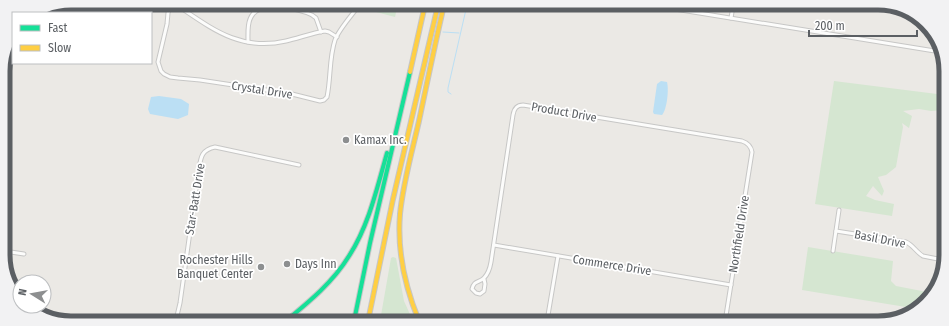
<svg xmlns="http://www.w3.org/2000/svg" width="949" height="326" font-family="'Fira Sans Condensed',sans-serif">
<rect width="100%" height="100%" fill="#ebe9e5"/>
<!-- green -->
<g fill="#d5e6d1">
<path d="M377,4L397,8L395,17L376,12Z"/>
<path d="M834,81L945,95V110L931,111L919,109L903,111L912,116L909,128L902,123L903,127L896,167L886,175L878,177L884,191L882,196L873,186L866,196L875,200L894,204L892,216L815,204Z"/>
<path d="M808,247L893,261L891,281L896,286L927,292C926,299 924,305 918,309L802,290Z"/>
<path d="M393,257L396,258L404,301L413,321H380L391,258Z"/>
</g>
<!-- water -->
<g fill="#bbdff4">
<path d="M661,81L667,82C669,90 667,109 662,115L654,114L653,112L657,84Z"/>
<path d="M159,96L181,99L189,104L188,115L178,119L150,114L148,109L151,97Z"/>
</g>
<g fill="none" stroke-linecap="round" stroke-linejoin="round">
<!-- stream -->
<g stroke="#bbdff4" stroke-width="1">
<path d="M407,4L413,8"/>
<path d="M443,32L459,33"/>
<path d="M451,94L448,92V88L467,5"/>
</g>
<!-- street casing -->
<g stroke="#c7c7c6" stroke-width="5">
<g id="street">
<path d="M166,3L170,7L177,6L181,8C215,31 242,51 286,41C299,38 312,33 325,31L329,32L337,37"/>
<path d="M650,5L941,52"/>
<path d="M170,7L168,13L167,24L158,62L161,71L164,74L170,77L178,78L200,80L273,91L292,94L320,101L324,100L327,97C331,78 329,58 335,40C339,29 353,14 360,4"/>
<path d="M731,18L733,6"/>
<path d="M248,42C248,33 247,21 253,14C263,1 299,9 312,15L316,18L321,32"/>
<path d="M836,231L906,242C913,245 916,252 923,256L943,260"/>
<path d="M494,245L731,285"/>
<path d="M4,251L24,254"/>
<path d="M833,251L839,210"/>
<path d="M484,279L485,284L484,291L480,294L476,293L472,289C474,280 479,283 484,278C488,274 490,268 491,262L513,115C514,109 516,105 523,105L742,141C748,143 751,146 752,152L725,322"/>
<path d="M176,320L180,303L199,168C201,156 202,150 215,147L299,165"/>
<path d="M547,321L558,256"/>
</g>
</g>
<!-- fast casing -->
<g stroke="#c6c6c6" stroke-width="6">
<g id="fast">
<path d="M287,320C310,301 333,282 349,256C369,225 377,188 387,153"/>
<path d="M354,321L370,243L410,72"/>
</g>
</g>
<!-- slow casing -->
<g stroke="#c6c6c6" stroke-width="6">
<g id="slow">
<path d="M410,72L425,5"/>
<path d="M942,275V277"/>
<path d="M368,321L393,199L438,5"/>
<path d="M419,321C405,287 397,251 400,214C403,183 412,152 419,121C427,83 435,44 444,5"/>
</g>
</g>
<!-- street -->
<use href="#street" stroke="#fcfcfb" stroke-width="3"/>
<!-- fast -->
<use href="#fast" stroke="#16e098" stroke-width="4"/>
<!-- slow -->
<use href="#slow" stroke="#ffcf43" stroke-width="4"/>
</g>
<!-- markers -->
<g fill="#8d8f90" stroke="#fff" stroke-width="1.5">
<circle cx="346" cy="140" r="4"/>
<circle cx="287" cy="264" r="4"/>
<circle cx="261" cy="267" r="4"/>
</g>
<g text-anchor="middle" stroke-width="3.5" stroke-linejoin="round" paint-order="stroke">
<!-- street labels -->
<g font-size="12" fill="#5b5f63" stroke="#fff">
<text transform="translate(262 90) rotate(9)" y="4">Crystal Drive</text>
<text transform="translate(564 112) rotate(10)" y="4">Product Drive</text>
<text transform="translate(195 199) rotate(-81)" y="4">Star-Batt Drive</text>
<text transform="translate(739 234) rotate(-81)" y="4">Northfield Drive</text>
<text transform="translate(880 239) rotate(11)" y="4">Basil Drive</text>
<text transform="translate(612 265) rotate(9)" y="4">Commerce Drive</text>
</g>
<!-- poi labels -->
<g font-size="12" fill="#5b5f63" stroke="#fff" text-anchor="start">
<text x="354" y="144">Kamax Inc.</text>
<text x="253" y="264" text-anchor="end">Rochester Hills<tspan x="253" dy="14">Banquet Center</tspan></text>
<text x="295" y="268">Days Inn</text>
</g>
</g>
<!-- crop -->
<path d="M0 0H949V326H0ZM71 10H878A61 61 0 0 1 939 71V255A61 61 0 0 1 878 316H71A61 61 0 0 1 10 255V71A61 61 0 0 1 71 10Z" fill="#f2f2f3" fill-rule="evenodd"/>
<path fill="none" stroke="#5b5f63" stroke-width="5" d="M71 10H878A61 61 0 0 1 939 71V255A61 61 0 0 1 878 316H71A61 61 0 0 1 10 255V71A61 61 0 0 1 71 10Z"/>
<!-- legend -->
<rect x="12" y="12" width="140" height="52" fill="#ffffff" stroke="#bdbfc1"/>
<rect x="20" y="25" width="20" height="6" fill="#16e098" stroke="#bdbfc1"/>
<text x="48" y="32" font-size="12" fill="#5b5f63">Fast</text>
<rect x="20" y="45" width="20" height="6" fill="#ffcf43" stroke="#bdbfc1"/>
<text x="48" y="52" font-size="12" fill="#5b5f63">Slow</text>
<!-- north arrow -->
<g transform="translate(32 294) rotate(281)"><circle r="19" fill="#ffffff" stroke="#bdbfc1"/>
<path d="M0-3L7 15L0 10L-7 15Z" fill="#8d8f90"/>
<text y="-6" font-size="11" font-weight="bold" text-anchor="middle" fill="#5b5f63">N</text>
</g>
<!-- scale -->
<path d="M809 30v6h108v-6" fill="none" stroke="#5b5f63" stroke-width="2"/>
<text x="815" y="30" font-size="12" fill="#5b5f63" stroke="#ffffff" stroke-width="3" paint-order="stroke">200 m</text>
</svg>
